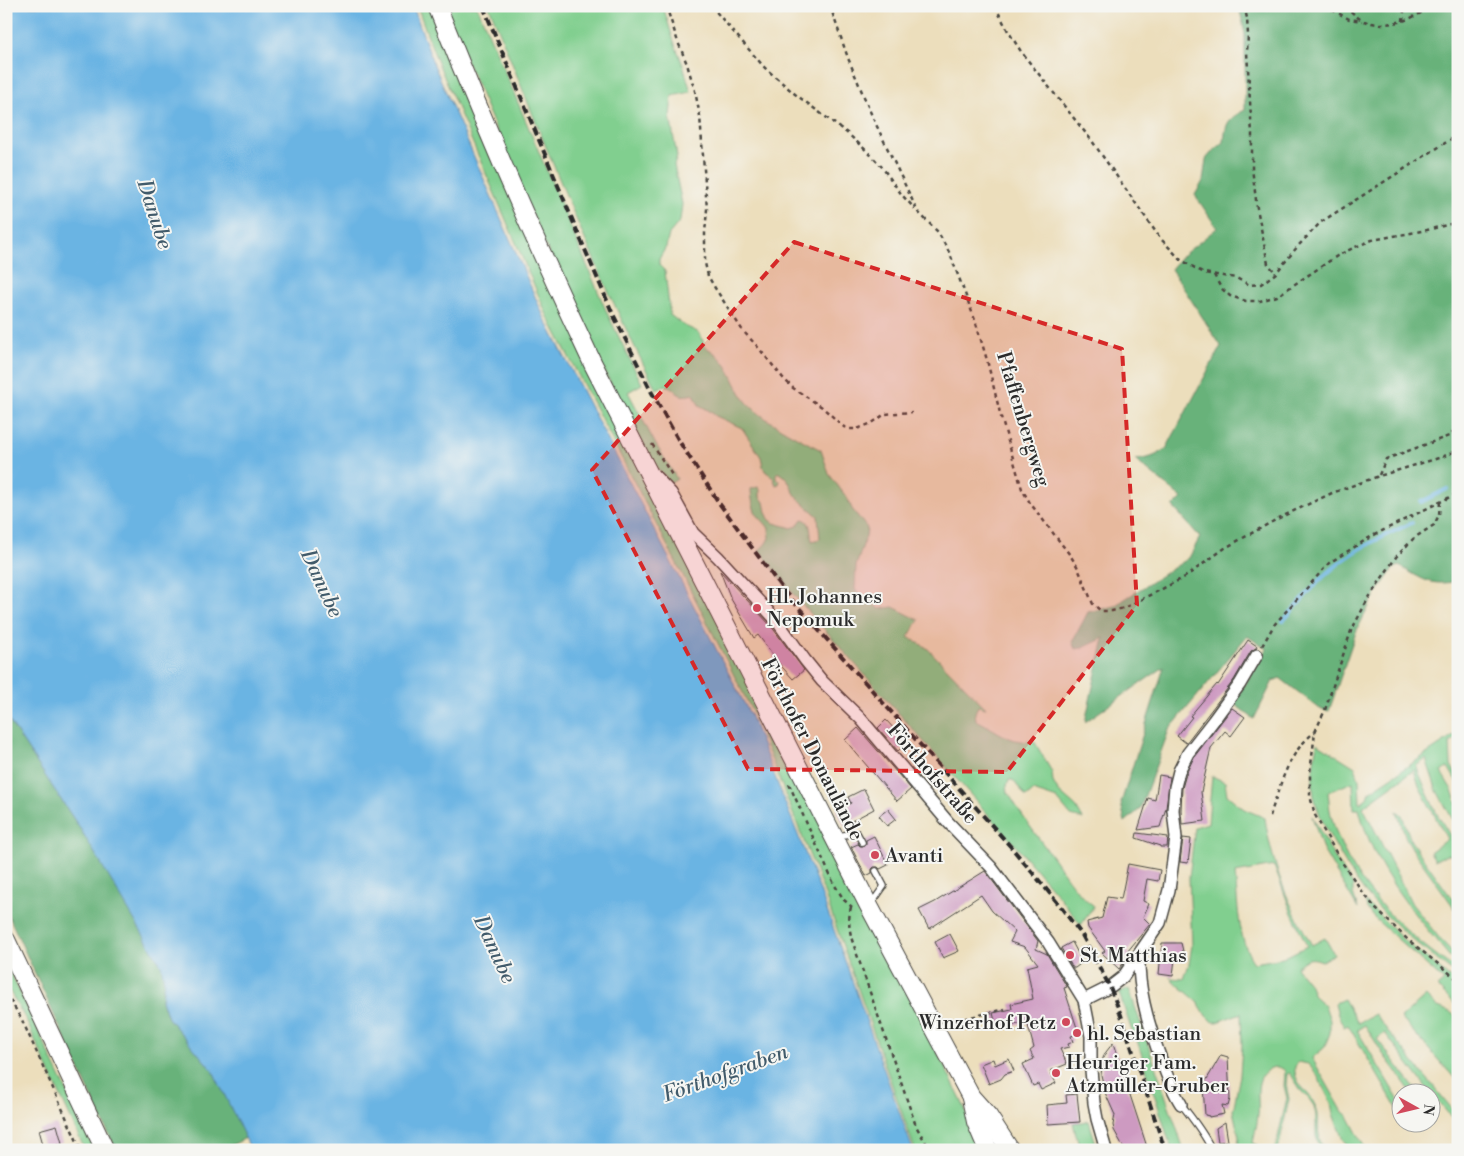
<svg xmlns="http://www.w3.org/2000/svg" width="1464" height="1156" font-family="'Libre Bodoni',serif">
<rect width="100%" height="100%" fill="#f6f6f2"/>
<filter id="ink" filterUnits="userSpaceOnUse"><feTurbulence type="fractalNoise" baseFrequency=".02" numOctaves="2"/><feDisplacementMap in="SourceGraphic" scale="10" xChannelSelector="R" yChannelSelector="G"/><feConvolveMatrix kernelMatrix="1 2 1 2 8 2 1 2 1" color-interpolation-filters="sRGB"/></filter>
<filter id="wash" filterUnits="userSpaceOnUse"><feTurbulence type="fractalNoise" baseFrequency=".0096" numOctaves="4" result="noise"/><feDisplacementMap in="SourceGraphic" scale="20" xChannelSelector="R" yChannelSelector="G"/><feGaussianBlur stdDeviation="1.12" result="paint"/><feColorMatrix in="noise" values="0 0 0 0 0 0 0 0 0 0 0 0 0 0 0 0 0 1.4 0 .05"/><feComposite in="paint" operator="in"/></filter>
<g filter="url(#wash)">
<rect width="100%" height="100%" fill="#ecdebc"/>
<!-- green -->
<g fill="#81cf8f" stroke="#567d5d" fill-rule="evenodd">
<path d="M417,6H430L459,78L962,1102L982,1150H915L821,884L753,713L701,610L547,315L436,58Z"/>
<path d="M443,6H477L608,315L642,384L628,392L656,445L677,479L671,483L649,460L567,295Z"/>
<path d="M489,6H663L674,42L683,65L691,92L672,96L670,116L677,157L674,165L682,204L680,221L669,234L666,247L659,259V265L665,271L670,315C674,318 679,322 683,325C696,332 701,330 704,346C712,351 720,356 725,364C733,375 737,390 746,401C760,419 800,439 821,450L829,474L847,498L852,509L867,528L866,536L856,566L855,590L880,609L893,607L919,620L908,637L927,648L986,708L978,706L975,712L976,720C990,726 1006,740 1021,741C1026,742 1030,741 1034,741L1052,772L1053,782L1058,791L1076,807L1083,819L1071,816L1057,799L1033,791L1026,797L1013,780H1009L1006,789C1020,814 1037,836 1054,859C1066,876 1077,894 1094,906L1081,925L1061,899L1015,845L788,588L759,550C765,546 772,537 769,529C767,524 759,518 756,513C753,508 751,495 751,489L758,487L760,490V497L764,502L766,512L769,519L774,523L792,528L797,526L802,519C812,520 810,533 812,541L820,539L818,516C811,510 803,504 797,497C790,488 790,477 778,472L776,474V477L780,481L779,484L776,485L773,477L765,471L763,466L761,457L742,428L716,416L708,410L699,405L694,394C674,399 680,390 666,385L656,389C592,266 541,135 489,6Z"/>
<path d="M1458,733V738L1450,743L1451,765L1458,778V782L1455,779L1448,767L1441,772L1452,790L1458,808V829L1437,791L1426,759L1416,766L1426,790L1437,814L1458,848V857L1449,854L1435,860L1430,852L1447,839L1419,786L1414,770L1363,807L1412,904L1441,940L1458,958V976C1425,951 1390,923 1364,891C1353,877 1344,861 1335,845C1326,830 1318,814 1314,796C1311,778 1314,760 1317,743L1355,767L1359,779L1360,803L1367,798L1369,792ZM1353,782L1354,809H1359C1374,871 1415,914 1454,962L1450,965C1399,929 1346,878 1331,815C1329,808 1329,800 1328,792Z"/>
<path d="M1212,776L1225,782L1227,795L1244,809L1265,818C1271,862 1289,907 1312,945L1325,938L1334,954L1322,961C1310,956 1306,959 1296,967L1309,983L1314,996L1325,1006L1330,1020V1033L1324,1048L1312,1058L1343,1112L1348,1116L1366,1150H1352L1343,1140L1333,1114L1331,1103L1316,1073L1308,1064L1299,1062L1295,1066C1293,1085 1310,1091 1316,1107C1320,1116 1317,1125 1319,1135C1319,1140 1322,1145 1324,1150H1321L1316,1136V1116L1314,1106L1309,1099L1302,1092L1290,1073L1287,1074L1286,1085L1289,1099L1278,1150H1275L1287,1098L1284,1086L1285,1071C1281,1067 1277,1066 1271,1068C1252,1077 1260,1100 1258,1115C1257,1124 1255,1134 1253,1143L1258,1145L1262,1150H1237L1239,1137L1233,1111L1240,1075L1242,1046L1241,1013L1217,1022H1213L1206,1016L1198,1002L1170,978L1184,979L1189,964L1192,945L1189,878L1195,827L1208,823ZM1274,866L1291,911L1307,946L1283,958L1254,963C1237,939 1238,901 1235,873Z"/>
<path d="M1397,811L1402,815L1411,841L1458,907V913L1415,853L1406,838Z"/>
<path d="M1312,816L1336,860L1353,885V894L1358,909L1323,850Z"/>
<path d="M1365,901L1404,940L1458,984V1006L1452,1002L1437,987L1444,981L1372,916L1367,908Z"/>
<path d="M6,963L95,1150H85L25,1018L6,985Z"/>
<path d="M1129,989L1184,1150H1172L1136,1037H1134L1119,993Z"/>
<path d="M1426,996L1436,1006L1450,1012L1458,1018V1082L1401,1018Z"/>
<path d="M1344,999L1358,1023L1375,1014L1387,1030L1458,1116V1127L1452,1118L1429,1091L1385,1033L1377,1039L1418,1093H1412L1383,1054L1365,1025L1357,1030L1401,1104V1115L1348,1025L1344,1027L1338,1015L1335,1003Z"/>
<path d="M1089,1121L1098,1150H1080L1073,1123Z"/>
</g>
<!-- forest -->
<g fill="#68b27a" stroke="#4a6e52">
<path d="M1239,6H1458V581C1429,587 1423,579 1399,566L1393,569L1372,600L1356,632L1329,711L1320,709L1280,678L1273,681L1254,719L1233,703L1267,649L1247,636L1169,730L1140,809L1125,822L1121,803L1164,667L1085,722L1104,638L1083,648L1075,649L1072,642L1088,612L1114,606L1189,558L1200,537L1173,507L1182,498L1135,460C1148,459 1156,456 1166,449L1221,346L1171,269L1182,256L1217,228L1195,195L1203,181L1206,159L1213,151L1224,142C1226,123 1227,119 1245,110V34Z"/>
<path d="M6,716L81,830L162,965L164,981L162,1000L168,1018L213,1071L246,1138L222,1150H116L6,910Z"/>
</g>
<!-- water -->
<path fill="#6bb4e3" stroke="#4b7087" d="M6,6H413L432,60L544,317L750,714L818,885L913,1150H251L213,1071L168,1018L162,1000L164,981L161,965L81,830L6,716Z"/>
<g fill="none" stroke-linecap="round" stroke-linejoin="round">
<!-- stream -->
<g stroke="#6bb4e3" stroke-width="4">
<path d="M1421,502L1447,489"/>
<path d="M1283,621C1298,605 1314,584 1331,570C1355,549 1383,536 1412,523"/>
</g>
</g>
<g id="blocks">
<!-- building -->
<g fill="#cd9ac1">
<path d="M720,571L771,626L804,670L793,679L773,657L774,656L758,635L754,638L731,599Z"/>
<path d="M1248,640L1257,646L1256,648L1251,651L1234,680L1186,743L1177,736L1192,717L1190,716L1217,684L1218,685Z"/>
<path d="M1232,708L1245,717L1231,736L1225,731L1211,748L1201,792L1205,821L1182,824L1181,810L1182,788L1186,774L1194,757Z"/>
<path d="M886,720L907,743L898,751L878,728Z"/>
<path d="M858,728L911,789L897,801L845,740Z"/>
<path d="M1159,775L1170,777L1166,808L1160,827L1138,830L1148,798L1155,800Z"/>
<path d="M864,789L874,809L844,825L837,810L851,803L848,797Z"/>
<path d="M888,809L896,819L887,826L879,816Z"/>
<path d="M1137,833L1168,837L1167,847H1160V846L1136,838Z"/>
<path d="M874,836L888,865L880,869L878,867H874L872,869V873L866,876L851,847L858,844L860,846H864L866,844V840Z"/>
<path d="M1183,838L1191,839L1188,863L1180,862Z"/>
<path d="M1128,864L1160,870L1158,881L1147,879L1143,901L1149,904L1143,917L1150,924L1127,952L1130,954L1119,969L1102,953L1105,951L1088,928L1087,922L1102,918L1107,897L1121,899Z"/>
<path d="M985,871L1038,941L1036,949L1047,954L1067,987L1064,988L1079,1034L1071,1036L1073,1042L1068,1044L1069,1047L1060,1049L1067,1064L1050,1071L1056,1083L1041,1090L1038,1084L1033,1086L1023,1064L1034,1059L1030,1051L1034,1048L1027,1022L997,1029L993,1013L1012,1009L1011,1004L1033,999L1027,967L1038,964L1025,947L1010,942L1015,932L992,911L981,895L929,929L919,910L935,902Z"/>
<path d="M950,934L959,951L943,958L935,942Z"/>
<path d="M1072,942L1081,959L1079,965L1075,968H1073L1061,948Z"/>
<path d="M1162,943H1181L1185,959L1175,958L1173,976L1159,974Z"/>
<path d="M1113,1043L1148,1150H1125L1114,1130L1113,1125L1115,1115L1106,1095L1101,1075L1103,1058L1106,1052Z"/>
<path d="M1221,1055L1228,1057L1230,1099L1228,1106L1222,1105L1224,1114L1209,1117V1116L1205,1115L1203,1086Z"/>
<path d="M993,1059L995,1065L1009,1059L1014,1071L1005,1074L1001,1079L989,1084L981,1064Z"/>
<path d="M1077,1094L1080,1122L1048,1124L1047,1105L1067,1103L1066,1095Z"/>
<path d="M1225,1122L1228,1141L1218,1142L1216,1128Z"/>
<path d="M57,1125L62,1143L44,1148L39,1130Z"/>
</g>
</g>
</g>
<g filter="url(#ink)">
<use href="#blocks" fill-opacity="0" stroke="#484641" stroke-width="1"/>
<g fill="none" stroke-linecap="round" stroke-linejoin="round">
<!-- service casing -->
<g stroke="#484641" stroke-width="8">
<g id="service">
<path d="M837,836L857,833L862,842"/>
<path d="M872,903L884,886L876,871"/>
<path d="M1181,1104C1193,1119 1204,1133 1212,1150"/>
</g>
</g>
<!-- minor casing -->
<g stroke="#484641" stroke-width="14">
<g id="minor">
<path d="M654,475L671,493L693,533L718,557L777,621L805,660L822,681L861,719L948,822L991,867L1048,942L1084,1000L1091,1036V1070L1094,1103L1097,1119L1106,1150"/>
<path d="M1139,955C1138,988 1147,1019 1158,1051C1165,1070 1170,1087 1181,1104"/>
<path d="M1084,1000L1110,987L1123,977L1160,923L1169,890L1176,838L1173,810L1175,787L1179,771L1188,753L1213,721L1240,684L1257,655"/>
</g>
</g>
<!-- primary casing -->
<g stroke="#484641" stroke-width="20">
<g id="primary">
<path d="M437,6C485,127 537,246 593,364L869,906L971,1097L988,1116L1010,1150"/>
<path d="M6,940L105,1150"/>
<path d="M971,1098L976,1122L988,1150"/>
</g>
</g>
<!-- path -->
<g stroke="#484641" stroke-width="2.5" stroke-dasharray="4 4" stroke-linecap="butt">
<path d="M666,6L678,42L687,64L695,91L700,116L707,209L705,233V263L708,276L715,288L743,331L757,346L783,378L793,388L822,407L844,427L850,429H857L872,423L885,414L912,412"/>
<path d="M711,6L765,68L795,94L847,133L868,152L882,167L902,195L915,209"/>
<path d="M830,6L848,58L872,116L918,212L938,232L950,254L975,320L987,360L1001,417L1022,489L1030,503L1070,555L1077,566L1093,604L1101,611H1112L1124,608L1160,590L1185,577L1225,548L1279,518L1332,493L1379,476L1442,457L1458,450"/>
<path d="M995,6L1008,31L1022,53L1092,141L1160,238L1181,260L1204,273L1236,278L1250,285L1261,284L1276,273L1298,246L1321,222L1453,138L1458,134"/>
<path d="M1244,6L1247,18L1248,35L1247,52L1252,134V168L1257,208L1268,264L1276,273"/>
<path d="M1325,6L1349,19L1362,21"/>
<path d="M1345,6C1351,11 1357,18 1364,21C1386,29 1414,20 1431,6"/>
<path d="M1403,21L1404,11L1407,6"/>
<path d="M1214,275L1221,288L1230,296L1246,301H1260L1277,296L1337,256L1353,248L1372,240L1427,230L1458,222"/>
<path d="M652,444L672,475"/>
<path d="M1379,475L1386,459L1449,436L1458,428"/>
<path d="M1440,502L1439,515L1434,525L1414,538L1396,557L1368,599L1351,631L1325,710L1315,732L1310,773V796L1315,815L1339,858L1362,891L1376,909L1406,938L1458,980"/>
<path d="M1262,646L1274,625L1329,563L1372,536L1458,493"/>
<path d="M789,784L834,884L844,900L852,907"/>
<path d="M1270,816C1280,786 1288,752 1315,732"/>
<path d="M851,907C848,919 849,928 852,940L916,1126L930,1150"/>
<path d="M6,993L22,1020L81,1150"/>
<path d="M949,1023L954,1021L1005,1009"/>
</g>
<!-- service -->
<use href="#service" stroke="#fff" stroke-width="5.5"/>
<!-- minor -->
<use href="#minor" stroke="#fff" stroke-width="11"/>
<!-- primary -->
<use href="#primary" stroke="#fff" stroke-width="18"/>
<!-- rail -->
<path stroke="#2b2b2b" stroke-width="4" stroke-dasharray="8 4" stroke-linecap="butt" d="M483,6L577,231L612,312L651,391L679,441L719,503L784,591L1011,847L1057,902L1082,935L1110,987L1121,1015L1165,1150"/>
</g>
</g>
<!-- marked area -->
<path fill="#d62828" fill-opacity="0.2" stroke="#d62828" stroke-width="4" stroke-dasharray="10 6" stroke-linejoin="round" d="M794,242L1122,349L1137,605L1007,772L748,769L592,470Z"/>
<!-- markers -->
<g fill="#d1495b" stroke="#f6f6f2" stroke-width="2">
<circle cx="757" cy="608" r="5"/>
<circle cx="875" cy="855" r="5"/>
<circle cx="1070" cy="955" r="5"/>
<circle cx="1066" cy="1022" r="5"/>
<circle cx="1077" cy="1033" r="5"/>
<circle cx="1056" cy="1073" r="5"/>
</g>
<g text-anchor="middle" stroke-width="4" stroke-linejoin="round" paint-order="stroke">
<!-- street labels -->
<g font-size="20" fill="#2b2b2b" stroke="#f6f6f2">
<text transform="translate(1024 419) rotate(73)" y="7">Pfaffenbergweg</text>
<text transform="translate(813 749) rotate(63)" y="7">Förthofer Donaulände</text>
<text transform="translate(933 773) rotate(49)" y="7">Förthofstraße</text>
</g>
<!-- poi labels -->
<g font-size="20" fill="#2b2b2b" stroke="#f6f6f2" text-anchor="start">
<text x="767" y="603">Hl. Johannes<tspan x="767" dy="23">Nepomuk</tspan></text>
<text x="885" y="862">Avanti</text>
<text x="1080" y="962">St. Matthias</text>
<text x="1056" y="1029" text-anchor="end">Winzerhof Petz</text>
<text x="1087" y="1040">hl. Sebastian</text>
<text x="1066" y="1069">Heuriger Fam.<tspan x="1066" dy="23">Atzmüller-Gruber</tspan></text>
</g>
<!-- water labels -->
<g font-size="21" font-style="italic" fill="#415b6b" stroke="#f6f6f2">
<text transform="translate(155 214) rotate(72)" y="7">Danube</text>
<text transform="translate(322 583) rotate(65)" y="7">Danube</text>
<text transform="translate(495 949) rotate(65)" y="7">Danube</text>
<text transform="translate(725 1073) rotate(-20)" y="7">Förthofgraben</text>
</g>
</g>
<!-- margin -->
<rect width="1464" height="1156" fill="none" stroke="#f6f6f2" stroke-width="25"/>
<!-- north arrow -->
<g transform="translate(1416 1108) rotate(98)"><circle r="24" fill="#f6f6f2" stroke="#a5a5a2"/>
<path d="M0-4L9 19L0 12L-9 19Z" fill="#d1495b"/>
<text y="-8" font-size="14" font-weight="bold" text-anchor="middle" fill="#2b2b2b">N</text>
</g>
</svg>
